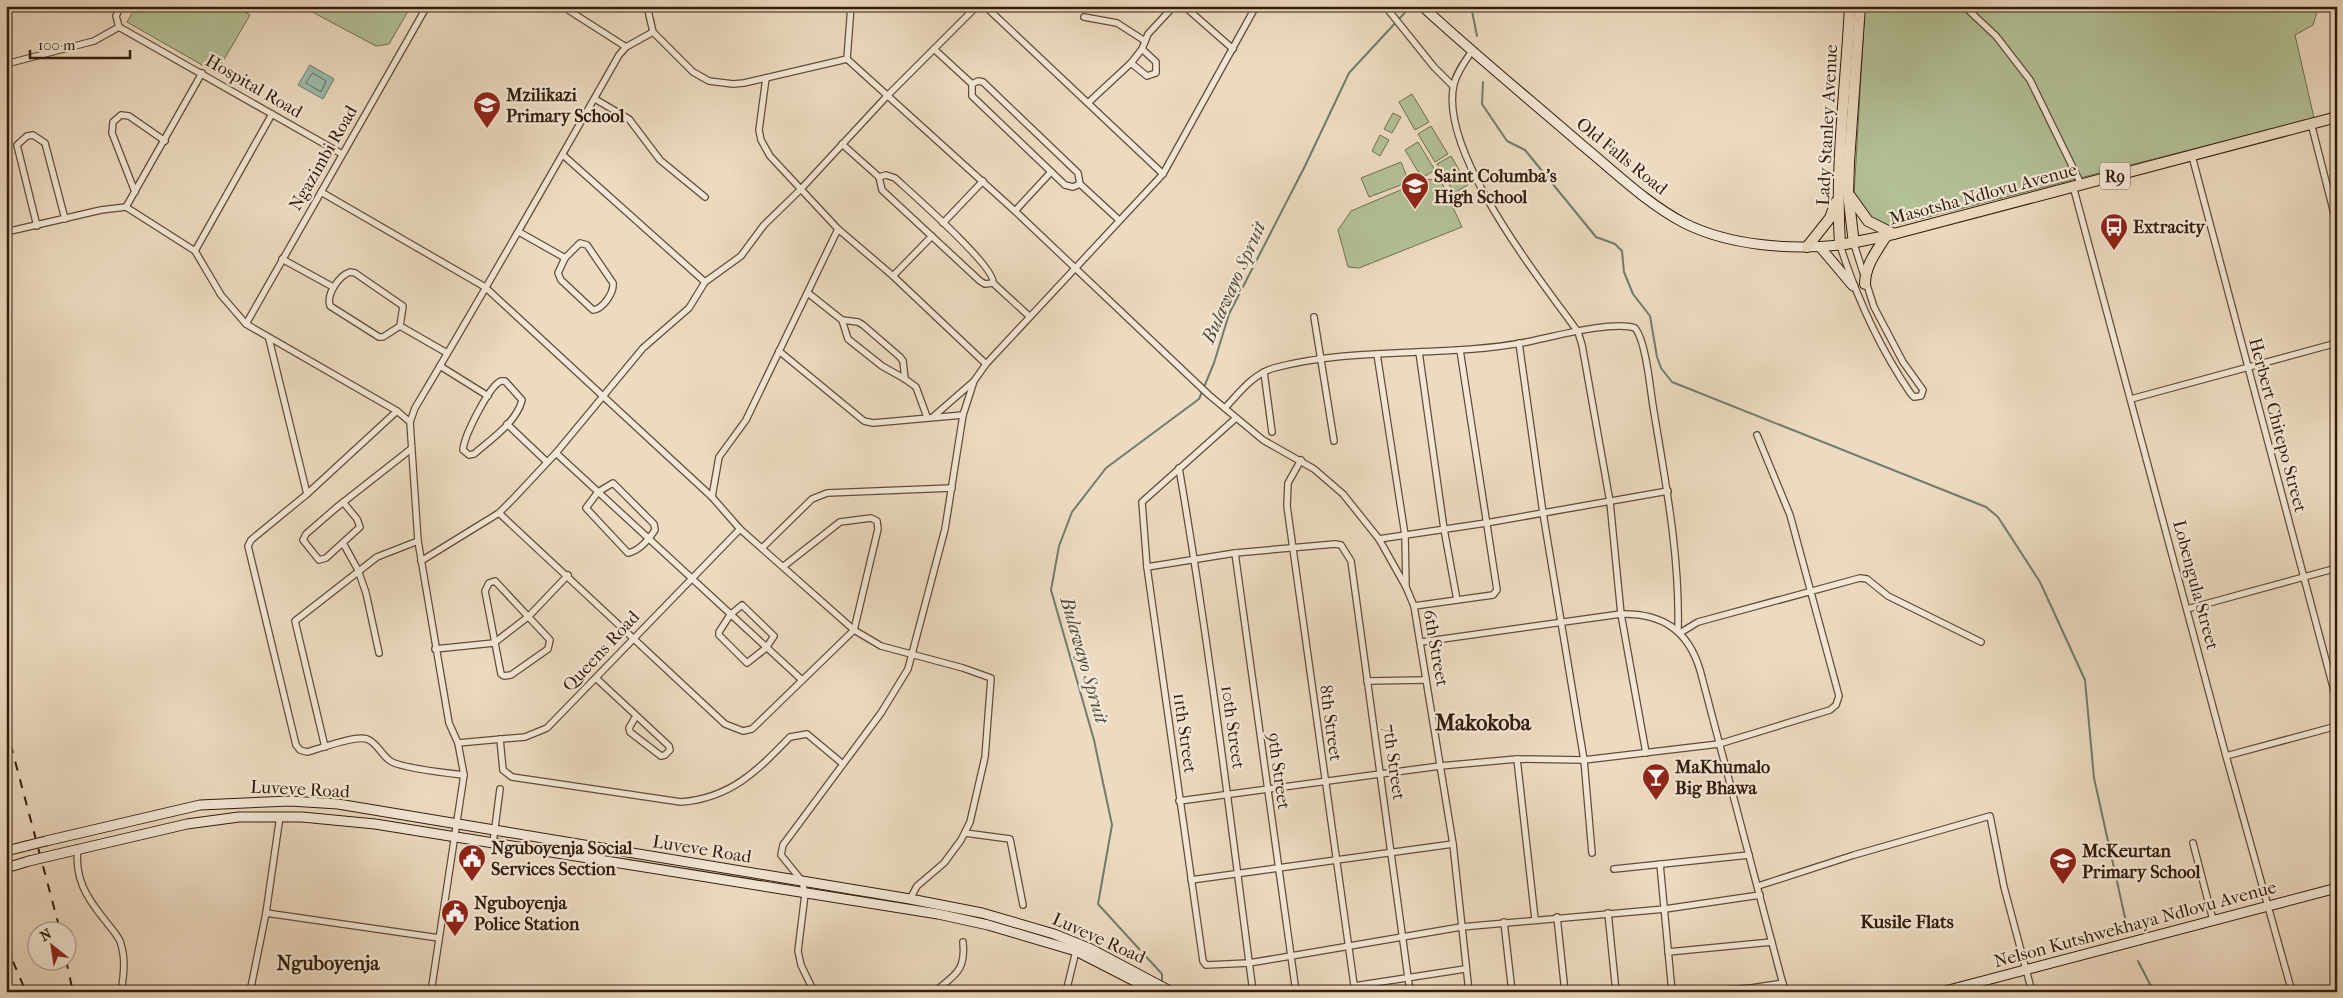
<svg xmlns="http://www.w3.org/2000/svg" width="2343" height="998" font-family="'IM FELL French Canon',serif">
<rect width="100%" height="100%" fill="#eddbc1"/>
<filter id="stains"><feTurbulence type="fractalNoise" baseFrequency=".004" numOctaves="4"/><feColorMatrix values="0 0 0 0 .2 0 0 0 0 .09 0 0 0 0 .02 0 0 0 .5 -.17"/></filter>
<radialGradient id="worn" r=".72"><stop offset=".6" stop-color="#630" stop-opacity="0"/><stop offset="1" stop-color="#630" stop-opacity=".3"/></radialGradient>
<!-- green -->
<g fill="#b3c197" stroke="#726e52">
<path d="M136,6H235L250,15L216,73L127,22Z"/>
<path d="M301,6H411L389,44L376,46Z"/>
<path d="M1865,6H2319L2313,25L2295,35L2314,118L1893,226C1870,222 1865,215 1854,195Z"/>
<path d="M1412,94L1429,122L1415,130L1399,102Z"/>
<path d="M1393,113L1401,117L1392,133L1384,129Z"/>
<path d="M1431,126L1448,154L1435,162L1418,134Z"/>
<path d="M1380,135L1389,140L1380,156L1372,151Z"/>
<path d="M1418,142L1435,170L1422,178L1405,150Z"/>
<path d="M1451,156L1468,185L1454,193L1437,164Z"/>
<path d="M1401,162L1409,182L1369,197L1361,178Z"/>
<path d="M1440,179L1462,227L1359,268L1348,267L1338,230L1351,211L1424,180Z"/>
</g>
<!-- water -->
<path fill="#9abcad" stroke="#707c6d" d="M310,65L334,79L323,99L298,85Z"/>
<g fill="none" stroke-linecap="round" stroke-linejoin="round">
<!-- shore -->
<path stroke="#666c5c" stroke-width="1" d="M313,73L326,81L321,92L306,83Z"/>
<!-- stream -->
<g stroke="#707c6d" stroke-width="2">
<path d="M1471,6L1477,36"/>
<path d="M1483,82L1482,104L1507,141L1525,150L1596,237L1615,244L1622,251L1624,272L1633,294L1650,316L1657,357L1661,368L1672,382L1986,507L1998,517L2040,582L2085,680L2094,778L2128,931"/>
<path d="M2138,961L2154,992"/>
<path d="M1162,982V974L1098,904L1112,825L1094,740L1051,590L1059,546L1072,512L1106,468L1199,399L1214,363L1229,314L1305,166L1349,73L1411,6"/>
</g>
<!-- street casing -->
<g stroke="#614c39" stroke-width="8">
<g id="street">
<path d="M121,6L116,16L119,27L342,154"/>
<path d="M562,6L626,47"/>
<path d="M647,6L653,32L693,72L709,81L733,84L744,83L847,59L851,6"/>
<path d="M985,6L1163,174"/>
<path d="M1184,6L1233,49"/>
<path d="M1385,6L1434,67L1453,86"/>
<path d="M1964,6L1996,36L2030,80L2081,184"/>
<path d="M1084,17L1117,23L1145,41"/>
<path d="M934,49L972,84L978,81L983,82L1078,173L1080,184L1073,187L1065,185L972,96V84"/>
<path d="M1472,51C1465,61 1457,72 1454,84C1438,152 1540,279 1578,332L1582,345L1610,502L1621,614L1646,753"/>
<path d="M847,59L1015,211L1209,395L1263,440L1314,469L1343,494L1379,539L1406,587L1414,606L1453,844L1469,992"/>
<path d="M1131,63L1147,76L1156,73V62L1142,49"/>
<path d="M6,64L94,41L119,27"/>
<path d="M766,78L759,130L761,140L770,156L838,229L893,276L986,364"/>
<path d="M595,99L629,119L660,160L705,197"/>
<path d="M1089,102L1131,63L1142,49L1148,34L1174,6"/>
<path d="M2311,123L2337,225"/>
<path d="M842,144L879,177"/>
<path d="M563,155L705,282"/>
<path d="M2192,156L2337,702"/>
<path d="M886,175L895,178C910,192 996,267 993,283L985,284L980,281L882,190L879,177Z"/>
<path d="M1080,184L1119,220"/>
<path d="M2073,186L2226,756L2292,992"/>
<path d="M135,192L112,133L113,122L121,115L129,116L165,141"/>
<path d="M321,192L485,287L712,497L740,529L854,630L881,646L963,668L991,678L985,757L970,822L961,840L944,863L917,886L910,899"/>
<path d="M126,207L202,73"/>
<path d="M1015,211L1051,172"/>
<path d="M943,223L983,181"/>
<path d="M37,226L17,145L27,136L33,135L45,143L65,219"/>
<path d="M6,232L101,210L126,207L195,251L221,295L246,324L397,411L410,422"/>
<path d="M519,232L565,258"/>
<path d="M580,243L587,245L613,283C614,293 603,309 593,310L561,280L558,273L565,258Z"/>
<path d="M1840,245C1857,299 1879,347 1911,394L1914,397L1921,396L1923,390L1903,362L1874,307L1854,244"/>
<path d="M195,251L272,114"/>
<path d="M282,259L333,287"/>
<path d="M350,272L355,273L403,306L400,326L383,337H379L330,306C326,294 339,276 350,272Z"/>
<path d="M893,276L932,236"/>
<path d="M993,283L1029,316"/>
<path d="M808,293L842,320L858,322L863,325L900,357L903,361L905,379"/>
<path d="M1314,317L1334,441"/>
<path d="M842,320L848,339L882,366L905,379L916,387L927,417"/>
<path d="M246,324L427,6"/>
<path d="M400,326L447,353"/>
<path d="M269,339L307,494"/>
<path d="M1519,343L1543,513L1584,760L1592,853"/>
<path d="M779,351L864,421L873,423L963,415"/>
<path d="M1419,352L1444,529L1457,600"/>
<path d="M1377,354L1405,535L1406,587"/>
<path d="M440,366L488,396"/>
<path d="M1264,372L1272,432"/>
<path d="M501,381H505L522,400C517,422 490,440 474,454L469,455L463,450C464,436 489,386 501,381Z"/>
<path d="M2131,399L2337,343"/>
<path d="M1225,408C1239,393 1253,374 1274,368C1357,346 1443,358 1527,342C1552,337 1614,320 1635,328C1646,341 1650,388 1653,406C1665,480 1680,555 1678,630"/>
<path d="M397,411L307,494L251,540L248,546L296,745L300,750L307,752C320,749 354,735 367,739C378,743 382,757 392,762C407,769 446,773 464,775"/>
<path d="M934,416L973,382"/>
<path d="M1236,418L1142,502L1147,567L1203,961L1206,965L1249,963L1291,956L1461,927L1665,909L1760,895"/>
<path d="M507,424L547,462"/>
<path d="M556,453L802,680"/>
<path d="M1301,460L1288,483L1287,506L1355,992"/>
<path d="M1179,468C1209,642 1230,817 1253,992"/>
<path d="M613,483L654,524L655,530C649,539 639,551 628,553L586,508L598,492Z"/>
<path d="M712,497L719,457L746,420L838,229"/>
<path d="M343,502L357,519L360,527L326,558L319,560L303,540L306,534L336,508L411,449"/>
<path d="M499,513L725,724L743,731L752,729L854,630L878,529L877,521L871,518L840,522L784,566"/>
<path d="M1379,539L1486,523L1668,491"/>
<path d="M343,543L358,570L366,593L379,653"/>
<path d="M762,548L812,499L827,493L952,488"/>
<path d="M1235,553L1296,992"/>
<path d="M421,561L499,513L513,499L556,453L643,348L689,308L705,282L741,256L764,225L800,190L887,96L977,6"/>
<path d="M1147,567L1235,553L1335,544L1341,545L1351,561L1410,992"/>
<path d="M495,581L550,640L548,649L511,675L504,676L501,674L485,591L489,583Z"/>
<path d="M742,605L774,636L766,648L747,663L719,635V632L730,615Z"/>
<path d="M1414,606L1493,595L1497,590L1460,350"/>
<path d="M2187,609L2337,568"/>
<path d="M1680,633L1698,622L1860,578L1867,579L1888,596L1981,642"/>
<path d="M1421,642L1621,614C1662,613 1688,630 1700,670L1785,992"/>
<path d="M435,649L494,643L529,616L568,575"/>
<path d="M597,679L669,746L670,750L665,755L661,756L630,732L629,728L636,716"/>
<path d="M1367,681L1426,680"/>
<path d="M500,739L503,770L512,777L681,802C731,798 757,771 790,737L807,734L843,764"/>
<path d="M458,743L525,737L547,728L740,529"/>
<path d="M325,747L295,621L377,557L418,541"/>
<path d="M2226,756L2337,726"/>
<path d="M1517,759L1535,919"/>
<path d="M1179,801L1440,766L1517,759L1584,760L1719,744L1830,710L1836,705L1839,696L1790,515L1757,435"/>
<path d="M965,833L1010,839L1023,905"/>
<path d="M493,843L500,789"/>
<path d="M2193,843L2213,920"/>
<path d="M78,848C74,877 86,897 104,919C109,926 116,933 120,941C126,958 124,974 121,992"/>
<path d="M1660,864L1672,992"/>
<path d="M1614,869L1749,855"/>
<path d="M1191,880L1453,844"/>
<path d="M1758,886L1854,855L1990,816L2004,887L2032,992"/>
<path d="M266,913L280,816"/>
<path d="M1608,913L1616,992"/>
<path d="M1557,917L1565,992"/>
<path d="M1504,922L1512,992"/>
<path d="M1668,952L1772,942"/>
<path d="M1354,986L1465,969"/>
<path d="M250,992L266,913L439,938"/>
<path d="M431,992L464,775L458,743L449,723L418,541L410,422L415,408C485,291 552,173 619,55L626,47L653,32"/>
<path d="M814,992L801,965L798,951L805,894L802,881L781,855L783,845L881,713L908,669L945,529L963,415L974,381L986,364L1163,174L1256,6"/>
<path d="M934,992C955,975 966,971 963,942"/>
<path d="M1066,992L1076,951"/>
<path d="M1700,992L1751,988L1783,983"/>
</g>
</g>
<!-- secondary casing -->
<g stroke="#321c0c" stroke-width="11">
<g id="secondary">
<path d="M1422,6C1474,54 1529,99 1582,145C1615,172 1646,203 1684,223C1730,246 1790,250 1840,245"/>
<path d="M1820,247L1853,286"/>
<path d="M46,841L200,805L290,801L338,804L910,899L982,913L1054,934L1091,949L1172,992"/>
<path d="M6,851L26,846"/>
<path d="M50,856L187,824L239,817H302L375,824L938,914L988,925L1076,951L1156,992"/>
<path d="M6,868L29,861"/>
<path d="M1941,992L2337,888"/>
</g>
</g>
<!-- highway casing -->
<g stroke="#321c0c" stroke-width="12">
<g id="highway">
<path d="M1850,6C1846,86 1835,165 1840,245L1886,236L2337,117"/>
<path d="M1850,196L1868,221L1894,234"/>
<path d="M1854,244L1848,193L1849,162L1860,6"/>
<path d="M1807,247L1830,218L1836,202"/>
<path d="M1865,284C1865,265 1877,251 1886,236"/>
</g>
</g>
<!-- street -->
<use href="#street" stroke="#f3e8d7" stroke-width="5.5"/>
<!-- secondary -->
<use href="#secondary" stroke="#f3e8d7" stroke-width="9"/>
<!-- highway -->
<use href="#highway" stroke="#eddbc1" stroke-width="10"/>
<!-- rail -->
<g stroke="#321c0c" stroke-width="2" stroke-dasharray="9 9" stroke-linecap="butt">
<path d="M6,727L60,930"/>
<path d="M6,945L26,992"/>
<path d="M66,960L73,992"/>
</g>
<!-- secondary-bridge casing -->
<g stroke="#321c0c" stroke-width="11" stroke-linecap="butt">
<g id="secondary-bridge">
<path d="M26,846L46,841"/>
<path d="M29,861L50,856"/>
</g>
</g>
<!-- secondary-bridge -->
<use href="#secondary-bridge" stroke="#f3e8d7" stroke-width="9"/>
</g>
<!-- icons -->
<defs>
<g id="school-pin" transform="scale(1.4375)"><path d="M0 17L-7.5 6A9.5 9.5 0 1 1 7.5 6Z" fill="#8f2418" stroke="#f3e8d7"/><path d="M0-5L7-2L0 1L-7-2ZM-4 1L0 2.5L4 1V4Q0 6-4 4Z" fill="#fff"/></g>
<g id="bus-pin" transform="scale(1.4375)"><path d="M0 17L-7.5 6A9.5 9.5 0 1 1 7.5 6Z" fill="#8f2418" stroke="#f3e8d7"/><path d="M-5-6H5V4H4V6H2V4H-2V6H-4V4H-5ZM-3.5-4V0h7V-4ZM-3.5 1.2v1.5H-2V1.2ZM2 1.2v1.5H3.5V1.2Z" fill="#fff"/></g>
<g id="bar-pin" transform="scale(1.4375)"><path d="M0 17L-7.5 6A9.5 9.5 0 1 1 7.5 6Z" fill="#8f2418" stroke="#f3e8d7"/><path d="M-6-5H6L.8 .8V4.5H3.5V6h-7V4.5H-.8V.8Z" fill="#fff"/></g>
<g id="civic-pin" transform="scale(1.4375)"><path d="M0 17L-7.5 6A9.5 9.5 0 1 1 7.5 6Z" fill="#8f2418" stroke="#f3e8d7"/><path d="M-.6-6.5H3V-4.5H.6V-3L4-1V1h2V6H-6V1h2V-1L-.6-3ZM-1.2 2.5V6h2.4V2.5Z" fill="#fff"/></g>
</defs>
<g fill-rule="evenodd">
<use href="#school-pin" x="487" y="105"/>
<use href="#school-pin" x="1415" y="186"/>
<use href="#bus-pin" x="2114" y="227"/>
<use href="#bar-pin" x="1656" y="777"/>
<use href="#civic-pin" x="472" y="858"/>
<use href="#school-pin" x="2063" y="861"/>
<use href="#civic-pin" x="455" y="913"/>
</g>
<g text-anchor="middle" stroke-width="4.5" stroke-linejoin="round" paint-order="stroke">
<!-- shield labels -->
<rect fill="#f3e8d7" stroke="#6c5949" stroke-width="1" x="2100" y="162.5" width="30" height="27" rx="4"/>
<g font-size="16" font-weight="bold" fill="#321c0c">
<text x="2115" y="182">R9</text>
</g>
<!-- street labels -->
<g font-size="18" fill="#321c0c" stroke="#f3e8d7">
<text transform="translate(254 86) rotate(30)" y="6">Hospital Road</text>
<text transform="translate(1827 125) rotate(-87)" y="6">Lady Stanley Avenue</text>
<text transform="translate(1622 156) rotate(39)" y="6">Old Falls Road</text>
<text transform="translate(323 158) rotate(-60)" y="6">Ngazimbi Road</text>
<text transform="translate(1983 194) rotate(-15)" y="6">Masotsha Ndlovu Avenue</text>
<text transform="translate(2278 425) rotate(75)" y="6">Herbert Chitepo Street</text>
<text transform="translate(2196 585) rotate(75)" y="6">Lobengula Street</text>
<text transform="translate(1436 648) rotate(80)" y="6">6th Street</text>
<text transform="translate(601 651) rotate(-47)" y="6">Queens Road</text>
<text transform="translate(1331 723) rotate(82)" y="6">8th Street</text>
<text transform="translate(1233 727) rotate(82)" y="6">10th Street</text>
<text transform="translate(1185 733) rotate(82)" y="6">11th Street</text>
<text transform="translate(1394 762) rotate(82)" y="6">7th Street</text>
<text transform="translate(1279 771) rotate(82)" y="6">9th Street</text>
<text transform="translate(300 789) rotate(3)" y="6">Luveve Road</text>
<text transform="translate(702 849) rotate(9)" y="6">Luveve Road</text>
<text transform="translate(2135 924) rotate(-15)" y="6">Nelson Kutshwekhaya Ndlovu Avenue</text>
<text transform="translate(1099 938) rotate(24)" y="6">Luveve Road</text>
</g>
<!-- poi labels -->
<g font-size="18" font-weight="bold" fill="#321c0c" stroke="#f3e8d7" text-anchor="start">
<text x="506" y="101">Mzilikazi<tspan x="506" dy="21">Primary School</tspan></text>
<text x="1434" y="182">Saint Columba's<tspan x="1434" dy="21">High School</tspan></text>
<text x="2133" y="233">Extracity</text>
<text x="1675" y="773">MaKhumalo<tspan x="1675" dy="21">Big Bhawa</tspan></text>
<text x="491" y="854">Nguboyenja Social<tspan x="491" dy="21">Services Section</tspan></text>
<text x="2082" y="857">McKeurtan<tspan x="2082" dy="21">Primary School</tspan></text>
<text x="474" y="909">Nguboyenja<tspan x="474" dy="21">Police Station</tspan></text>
</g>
<!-- water labels -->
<g font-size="19" font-style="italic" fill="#514c3c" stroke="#f3e8d7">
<text transform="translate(1233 282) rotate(-66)" y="7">Bulawayo Spruit</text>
<text transform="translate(1085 660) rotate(74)" y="7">Bulawayo Spruit</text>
</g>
<!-- neighbourhood labels -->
<g font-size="19" font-weight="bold" fill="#321c0c" stroke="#f3e8d7">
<text x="1907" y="928">Kusile Flats</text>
</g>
<!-- quarter labels -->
<g font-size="20" font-weight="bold" fill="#321c0c" stroke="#f3e8d7">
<text x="328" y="970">Nguboyenja</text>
</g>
<!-- district labels -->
<g font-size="22" font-weight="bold" fill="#321c0c" stroke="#f3e8d7">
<text x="1483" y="730">Makokoba</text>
</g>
</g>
<!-- margin -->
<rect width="2343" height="998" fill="none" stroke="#eddbc1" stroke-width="25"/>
<rect x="8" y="8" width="2328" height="983" fill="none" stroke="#321c0c" stroke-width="2.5"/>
<rect x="12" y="12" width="2318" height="973" fill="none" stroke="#321c0c"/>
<!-- north arrow -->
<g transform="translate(52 946) rotate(330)"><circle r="24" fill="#f3e8d7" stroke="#a69686"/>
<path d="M0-4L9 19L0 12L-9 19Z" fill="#8f2418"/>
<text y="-8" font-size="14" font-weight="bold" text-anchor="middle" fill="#321c0c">N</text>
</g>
<!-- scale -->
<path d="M30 50v8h100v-8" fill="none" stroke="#321c0c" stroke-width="2.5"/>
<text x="38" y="50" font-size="15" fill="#321c0c" stroke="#f3e8d7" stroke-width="4" paint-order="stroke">100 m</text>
<rect width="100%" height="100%" filter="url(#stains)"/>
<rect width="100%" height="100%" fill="url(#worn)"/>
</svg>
